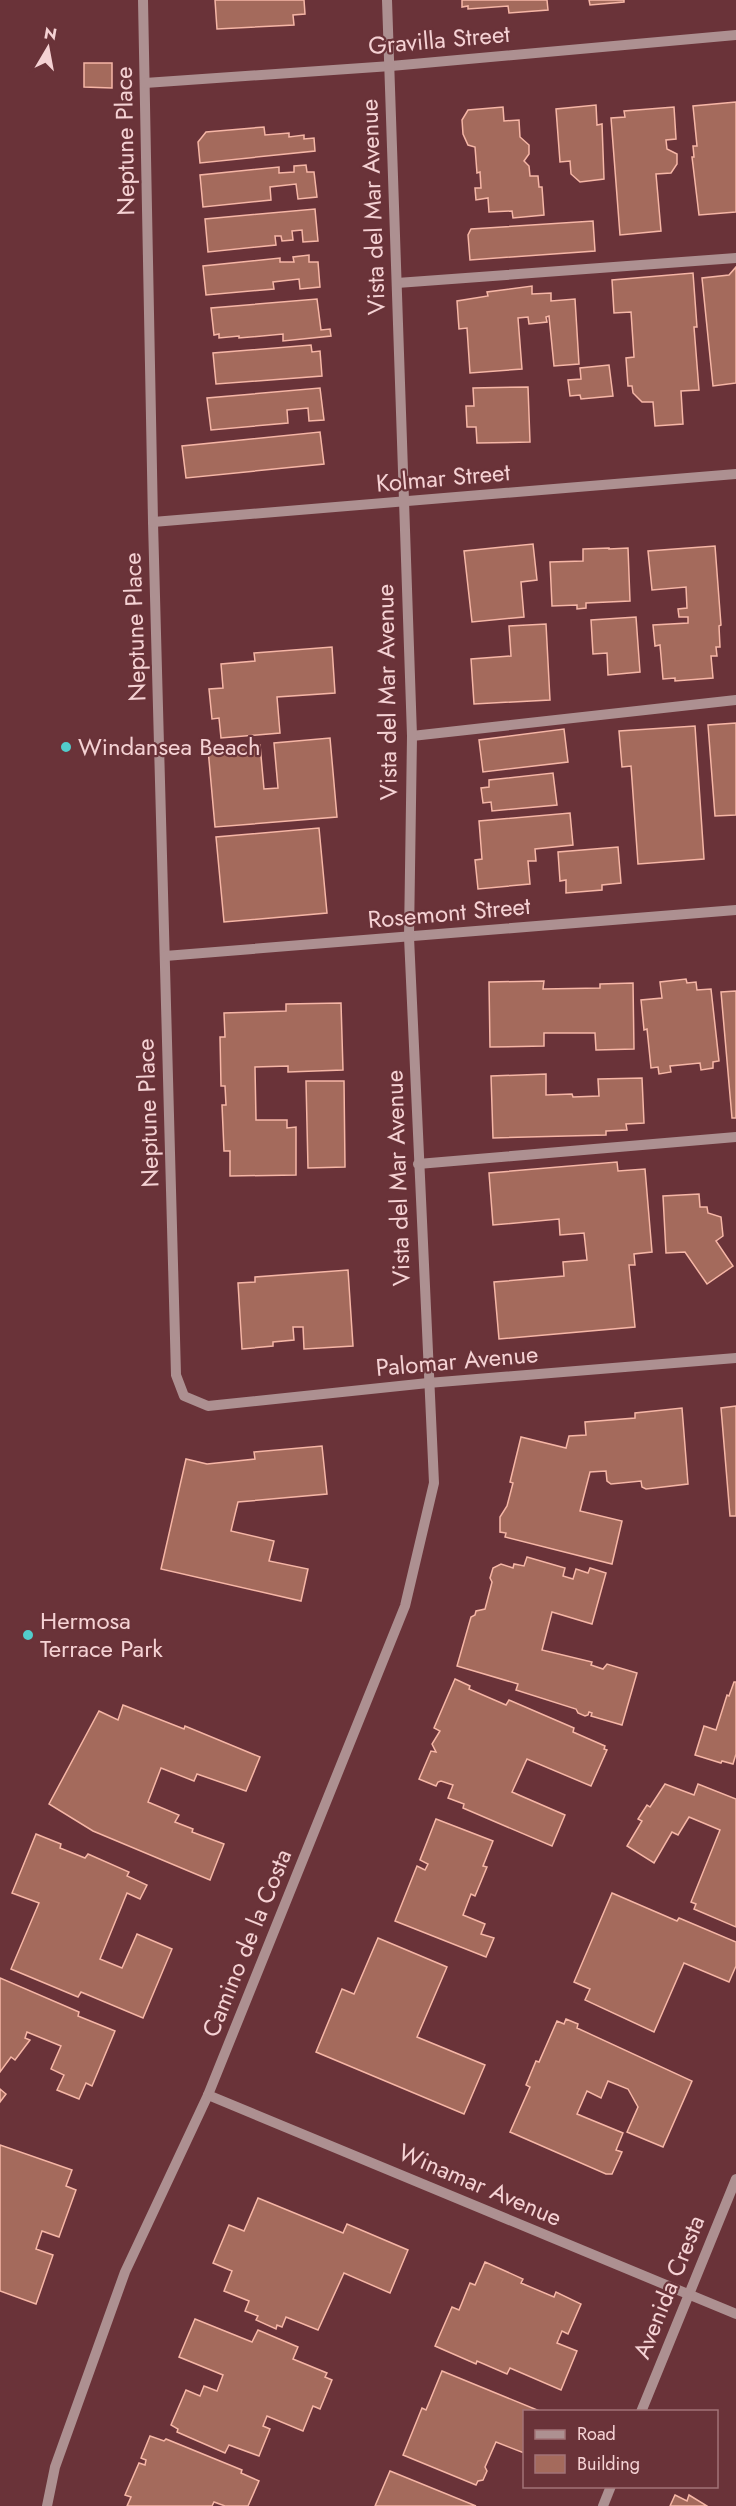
<svg xmlns="http://www.w3.org/2000/svg" width="736" height="2506" font-family="Jost,sans-serif">
<rect width="100%" height="100%" fill="#6a3339"/>
<!-- building -->
<g fill="#a46a5c" stroke="#f6b6a6" stroke-width="1.5">
<path d="M215,0H304L305,14L293,15L294,25L217,29Z"/>
<path d="M462,0H547L548,10L509,13L508,6L468,9V6L462,7Z"/>
<path d="M589,0H624V2L590,5Z"/>
<path d="M84,63H112V88L84,87Z"/>
<path d="M736,102V212L699,215L692,157H694L693,146H697L693,106Z"/>
<path d="M596,105L597,125L602,124L604,179L580,182L571,174L570,161L560,162L556,109Z"/>
<path d="M503,107L504,121L519,120L520,137L529,145V154L524,161L529,166L530,176H538L539,187H542L544,215L513,218L512,211L489,212L488,198L476,200L475,188H481L480,172L477,173L475,147L468,145L463,134L462,120L468,110Z"/>
<path d="M674,107L676,139L666,140L667,149L677,154V164L671,173L656,174L661,231L620,235L611,118L625,117L624,111Z"/>
<path d="M264,127L265,135L289,133V137L304,135V139L314,138L315,151L200,163L198,142L206,132Z"/>
<path d="M306,165L307,172H314L317,197L298,199L296,184L270,187L271,200L203,207L200,175L279,167V173L294,172V166Z"/>
<path d="M315,209L318,241L303,242L302,230L292,231L293,240L282,241L281,236H275L276,245L208,252L205,219Z"/>
<path d="M593,221L595,251L470,260L468,235L471,229Z"/>
<path d="M309,255V262H318L320,287L300,289L299,279L273,282L274,289L206,295L203,266L280,258V262H294L293,257Z"/>
<path d="M736,267V383L713,386L702,278L729,275Z"/>
<path d="M693,273L697,327H694L699,390L681,391L683,424L655,426L653,402H642L633,393L632,386H628L626,358L634,357L631,312L614,313L612,280Z"/>
<path d="M532,286V294L551,293V301L575,299L579,364L554,366L549,316L546,317L547,322L529,324L528,317L518,318L522,369L470,373L467,328L459,329L457,301L488,296L487,292Z"/>
<path d="M317,299L321,330L330,329L331,336L283,341V334L239,338V336L219,338V334L214,335L211,308Z"/>
<path d="M311,345L312,352L320,351L322,376L216,384L213,353Z"/>
<path d="M609,365L613,396L581,399L580,395L570,396L568,380L581,379L580,368Z"/>
<path d="M528,387L530,442L477,443L476,427H467L466,406H474L473,388Z"/>
<path d="M320,388L324,420L309,421L308,408L287,410L288,423L211,430L207,398Z"/>
<path d="M320,432L324,464L186,478L182,446Z"/>
<path d="M533,544L537,580L521,582L524,617L472,622L464,551Z"/>
<path d="M715,546L721,625L719,626L720,647H716L717,656H711L713,678L675,681V678L663,679L660,645L655,646L653,625L688,623V617H679L678,609L687,608L686,587L652,590L648,551Z"/>
<path d="M609,548V549L628,548L630,601L586,603V608L577,609V605L552,606L550,562L583,561V549Z"/>
<path d="M636,617L640,672L608,675L607,653L593,654L591,620Z"/>
<path d="M546,624L550,700L474,704L471,659L511,656L509,626Z"/>
<path d="M332,647L335,693L277,697L280,733L221,738L219,718L212,719L209,689L223,688L221,664L255,661L254,653Z"/>
<path d="M736,723V815L715,816L708,725Z"/>
<path d="M695,726L704,859L638,864L631,766L622,767L619,731Z"/>
<path d="M564,729L568,762L483,772L479,740Z"/>
<path d="M330,738L337,817L215,827L208,749L260,745L264,789L278,788L274,743Z"/>
<path d="M553,773L557,805L492,811L491,802L483,803L481,788L489,787V780Z"/>
<path d="M570,813L573,845L535,849L536,861H528L530,884L478,889L475,860L482,859L479,821Z"/>
<path d="M319,828L327,913L224,922L216,837Z"/>
<path d="M618,847L621,883L602,885V890L566,893V880L560,881L558,852Z"/>
<path d="M686,979L687,983L696,982L697,990L711,989L719,1061L713,1062V1068L701,1070L700,1063L670,1066L671,1072L659,1074L658,1067L651,1068L647,1029L644,1030L641,1000L662,998L660,982Z"/>
<path d="M544,981L543,989L600,988V984L633,983L634,1049L596,1050L595,1033H544V1046L490,1047L489,982Z"/>
<path d="M736,991V1118H732L721,992Z"/>
<path d="M341,1003L343,1070L288,1072V1066L255,1067L256,1120H287V1128L296,1127V1175L230,1176V1151H224L222,1105H226L225,1086H221L220,1037H225L224,1013L286,1011V1004Z"/>
<path d="M546,1074V1095L572,1094L573,1097L599,1096L598,1079L642,1078L644,1123L626,1124L627,1130L606,1131V1135L493,1138L491,1076Z"/>
<path d="M306,1081H344L345,1167L308,1168Z"/>
<path d="M617,1162L618,1171L645,1169L652,1252L634,1254L635,1265H629L635,1327L499,1339L494,1282L564,1276L563,1262L587,1260L584,1233L560,1235L559,1219L493,1225L489,1173Z"/>
<path d="M699,1194L700,1207H707L708,1213L721,1217L723,1236L716,1241L733,1266L707,1284L685,1252L666,1253L663,1196Z"/>
<path d="M348,1270L353,1346L304,1349L303,1327H293L294,1340L273,1342V1346L242,1349L238,1283L255,1282V1277Z"/>
<path d="M736,1406V1516H730L721,1408Z"/>
<path d="M682,1408L688,1484L646,1489L642,1487L641,1481L611,1484L607,1481L606,1471L590,1472L580,1511L622,1521L612,1564L505,1537L506,1533L500,1532V1517L507,1506L513,1483L510,1482L521,1437L566,1448L569,1436L586,1435L585,1422L635,1418V1413Z"/>
<path d="M322,1446L327,1494L238,1502L231,1531L274,1541L269,1561L308,1569L301,1601L161,1569L186,1459L207,1464L255,1459L254,1452Z"/>
<path d="M527,1557L565,1568L563,1576L573,1579L576,1569L588,1573L590,1568L606,1573L592,1624L552,1612L542,1650L592,1662L591,1665L603,1669L607,1664L637,1673L622,1725L591,1716L592,1713L589,1712L588,1715L585,1716L578,1713L576,1709L516,1690L518,1684L457,1666L471,1617L475,1615L476,1611L485,1609L492,1582L490,1578L493,1568L501,1564L513,1568L514,1564L524,1566Z"/>
<path d="M455,1679L470,1686L469,1689L506,1705L509,1700L574,1728L573,1732L605,1746L604,1749L607,1750L591,1786L527,1759L512,1792L565,1815L552,1846L463,1808L464,1804L448,1798L453,1785L441,1781L438,1782L436,1786L419,1779L431,1751L436,1752L432,1744L440,1731L434,1728Z"/>
<path d="M734,1682H736V1754L733,1764L722,1761L721,1763L695,1755L704,1726L716,1730L727,1695L729,1696Z"/>
<path d="M123,1705L184,1729L185,1726L260,1757L246,1791L197,1774L194,1781L161,1768L148,1802L179,1815L175,1822L193,1829L192,1832L224,1844L210,1880L93,1831L49,1804L99,1711L118,1720Z"/>
<path d="M665,1784L694,1795L698,1784L736,1799V1927L694,1909L696,1904L691,1902L720,1830L689,1817L678,1835L672,1832L654,1863L627,1846L642,1821L638,1819L647,1805L650,1807Z"/>
<path d="M436,1819L493,1841L483,1866L487,1867L475,1896L471,1894L463,1915L485,1924L481,1934L494,1938L486,1957L395,1921L417,1866L425,1870L428,1864L420,1860Z"/>
<path d="M36,1834L61,1844L60,1848L85,1858L88,1854L129,1872L127,1876L147,1885L140,1899L127,1893L100,1959L122,1968L137,1934L172,1949L143,2018L81,1992L78,1997L11,1969L39,1903L12,1893Z"/>
<path d="M612,1893L677,1921L679,1918L736,1942V1966L729,1982L684,1963L654,2032L585,2000L590,1989L574,1982Z"/>
<path d="M378,1938L447,1967L417,2037L485,2065L464,2114L316,2052L342,1989L354,1994Z"/>
<path d="M0,1978L79,2012L78,2016L115,2031L92,2086L86,2083L79,2099L57,2090L64,2075L51,2069L61,2046L27,2032L25,2038L30,2040L15,2060L11,2057L0,2072Z"/>
<path d="M566,2019L578,2024L577,2028L692,2081L663,2147L627,2132L638,2107L628,2089L608,2081L601,2098L587,2091L577,2114L623,2133L616,2150L622,2152L612,2174H606L510,2132L530,2087L526,2085L536,2061L539,2062L557,2021L564,2024Z"/>
<path d="M0,2089L6,2094L0,2102Z"/>
<path d="M0,2145L72,2170L66,2186L76,2190L59,2237L42,2231L36,2249L53,2255L36,2304L0,2291Z"/>
<path d="M258,2198L343,2233L347,2224L408,2250L390,2293L344,2273L318,2330L286,2317L282,2327L277,2325L276,2329L256,2320L258,2316L245,2311L249,2301L224,2291L232,2271L213,2263L229,2225L244,2231Z"/>
<path d="M485,2262L523,2279L521,2283L554,2297L556,2292L581,2304L568,2334L562,2331L557,2343L577,2351L561,2390L510,2368L507,2374L477,2361L476,2364L435,2346L452,2307L459,2310L470,2283L475,2285Z"/>
<path d="M195,2319L252,2342L258,2330L298,2347L293,2359L327,2373L325,2377L332,2380L320,2409L313,2406L303,2431L267,2416L263,2426L270,2429L259,2456L229,2445L225,2453L177,2432L178,2429L171,2425L186,2390L200,2396L204,2386L217,2391L223,2375L179,2357Z"/>
<path d="M442,2371L542,2412H524V2453L496,2442L485,2467L487,2471L483,2480L478,2481L476,2485L403,2455L422,2408L426,2410Z"/>
<path d="M150,2436L164,2441L166,2439L242,2470L241,2473L259,2481L248,2506H225L214,2502L212,2506H127L131,2497L125,2495L139,2463L145,2465L146,2460L141,2458Z"/>
<path d="M390,2471L476,2506H375Z"/>
<path d="M675,2495L687,2501L689,2495L707,2506H670Z"/>
</g>
<g fill="none" stroke-linecap="round" stroke-linejoin="round">
<!-- minor -->
<g stroke="#ad9091" stroke-width="10">
<path d="M143,0L153,522L176,1375L184,1396L208,1406L428,1383L736,1358"/>
<path d="M145,83L391,66L736,35"/>
<path d="M397,283L736,258"/>
<path d="M153,522L736,474"/>
<path d="M412,736L736,700"/>
<path d="M165,956L736,910"/>
<path d="M418,1164L736,1137"/>
<path d="M208,2095L736,2314"/>
<path d="M641,2412L736,2179"/>
<path d="M47,2506L55,2467L125,2272L208,2095L405,1606L434,1483L409,937L412,736L387,0"/>
<path d="M603,2506L611,2486"/>
</g>
</g>
<!-- markers -->
<g fill="#52cdcc" stroke="#6a3339" stroke-width="2">
<circle cx="66" cy="747" r="6"/>
<circle cx="28" cy="1635" r="6"/>
</g>
<g text-anchor="middle" stroke-width="4.5" stroke-linejoin="round" paint-order="stroke">
<!-- street labels -->
<g font-size="24" fill="#f5d2d4" stroke="#6a3339">
<text transform="translate(439 40) rotate(-5)" y="8">Gravilla Street</text>
<text transform="translate(125 141) rotate(-91)" y="8">Neptune Place</text>
<text transform="translate(373 207) rotate(-92)" y="8">Vista del Mar Avenue</text>
<text transform="translate(443 478) rotate(-5)" y="8">Kolmar Street</text>
<text transform="translate(135 627) rotate(-92)" y="8">Neptune Place</text>
<text transform="translate(387 692) rotate(-91)" y="8">Vista del Mar Avenue</text>
<text transform="translate(449 913) rotate(-5)" y="8">Rosemont Street</text>
<text transform="translate(148 1113) rotate(-92)" y="8">Neptune Place</text>
<text transform="translate(398 1178) rotate(-92)" y="8">Vista del Mar Avenue</text>
<text transform="translate(457 1361) rotate(-5)" y="8">Palomar Avenue</text>
<text transform="translate(247 1943) rotate(-68)" y="8">Camino de la Costa</text>
<text transform="translate(480 2185) rotate(23)" y="8">Winamar Avenue</text>
<text transform="translate(669 2287) rotate(-68)" y="8">Avenida Cresta</text>
</g>
<!-- poi labels -->
<g font-size="24" fill="#f5d2d4" stroke="#6a3339" text-anchor="start">
<text x="78" y="755">Windansea Beach</text>
<text x="40" y="1629">Hermosa<tspan x="40" dy="28">Terrace Park</tspan></text>
</g>
</g>
<!-- legend -->
<rect x="523" y="2410" width="195" height="78" fill="#6a3339" stroke="#a27377" stroke-width="1.5"/>
<rect x="535" y="2430" width="30" height="9" fill="#ad9091" stroke="#a27377" stroke-width="1.5"/>
<text x="577" y="2440" font-size="18" fill="#f5d2d4">Road</text>
<rect x="535" y="2455" width="30" height="18" fill="#a46a5c" stroke="#a27377" stroke-width="1.5"/>
<text x="577" y="2470" font-size="18" fill="#f5d2d4">Building</text>
<!-- north arrow -->
<g transform="translate(48 48) rotate(10)" stroke="#6a3339" stroke-width="4.5" paint-order="stroke">
<path d="M0-4.5L10 22L0 15L-10 22Z" fill="#f5d2d4"/>
<text y="-9" font-size="16" font-weight="bold" text-anchor="middle" fill="#f5d2d4">N</text>
</g>
</svg>
